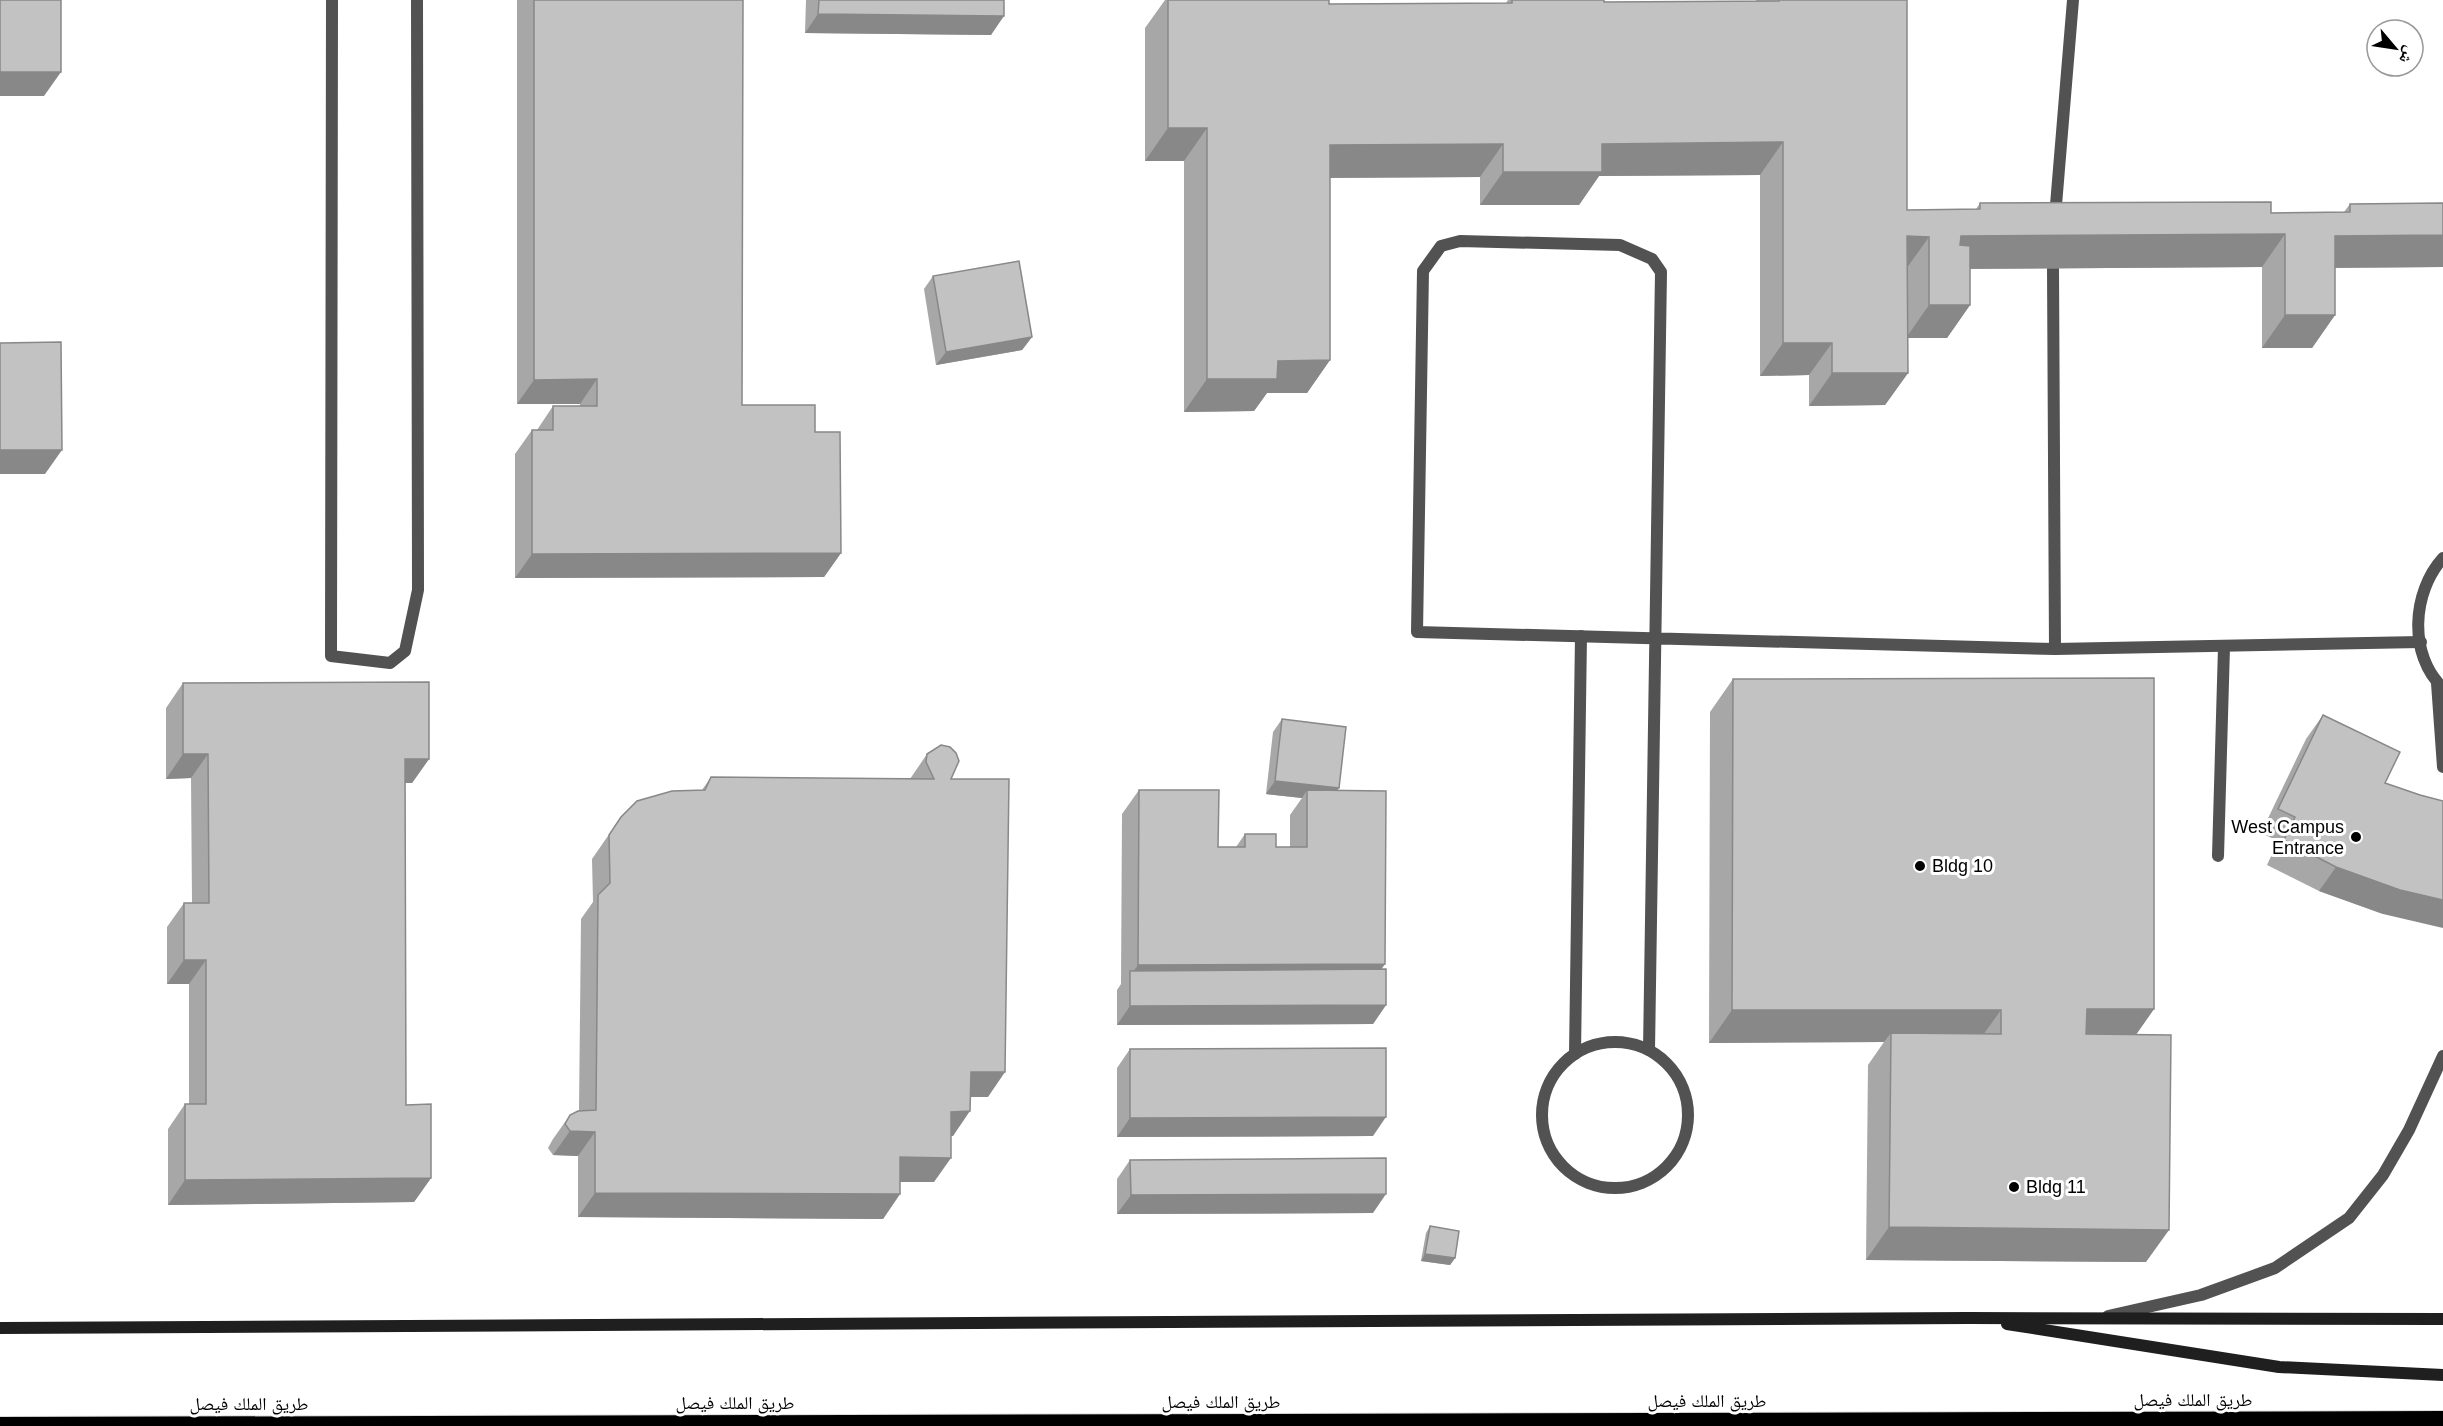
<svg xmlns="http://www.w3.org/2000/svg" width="2443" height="1426" font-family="Arial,'Noto Naskh Arabic',sans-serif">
<rect width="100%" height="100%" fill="#fff"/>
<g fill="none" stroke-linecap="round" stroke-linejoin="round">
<!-- trunk casing -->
<g stroke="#dbdbdb" stroke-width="18">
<path id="trunk" d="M0,1425L2443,1419"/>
</g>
<!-- service -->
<g stroke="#525252" stroke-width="12">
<path d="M2053,268L2055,649"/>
<path d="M2443,558C2412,592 2408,655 2443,688"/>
<path d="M2437,683L2443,767"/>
<path d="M2218,856L2224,647"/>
<circle cx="1615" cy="1115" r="73"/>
<path d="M1649,1050L1661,272L1652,259L1620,245L1460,241L1441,246L1423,271L1417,632L2055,649L2421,642"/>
<path d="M1575,1054L1581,636"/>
</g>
<!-- minor -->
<g stroke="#525252" stroke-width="12">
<path d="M332,0L331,656L390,663L405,651L418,590L417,0"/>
<path d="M2055,217L2073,0"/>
<path d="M2108,1316L2201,1295L2275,1268L2349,1218L2383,1175L2409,1130L2443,1056"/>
</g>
<!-- secondary -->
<g stroke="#1f1f1f" stroke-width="12">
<path d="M2007,1324L2279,1367L2443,1375"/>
<path d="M0,1328L1968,1318L2443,1319"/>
</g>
<!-- trunk -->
<use href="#trunk" stroke="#000" stroke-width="16"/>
</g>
<!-- wall -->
<g fill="#a7a7a7">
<path d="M517,0H743L742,405L815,432L841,553L824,577L515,578V454L532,430H537L553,406H580V404H517Z"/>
<path d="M806,0H1004L991,35L805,33Z"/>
<path d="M1165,0H1329V4L1506,3L1508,0H1604V2L1756,1V0H1907V210L1976,209L1980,203L2271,213L2344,212L2350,204L2443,203V267L2335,268V315L2312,348H2262V267L1970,269V305L1947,338H1908V373L1885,405L1809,406V375L1760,376V175L1599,176L1579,205H1480V177L1330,178V360L1307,393H1267L1254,411L1184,412V161H1145V28Z"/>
<path d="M933,276L1032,337L1022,350L936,365L924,289Z"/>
<path d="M1733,679L2154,1009L2136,1034L2146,1262L1866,1260L1868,1065L1884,1042L1709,1043L1710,712Z"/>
<path d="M183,683L429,759L412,783H405L406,1105L431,1178L414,1202L168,1205V1129L185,1104H189V984H167V927L184,903H192L191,778L166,779V708Z"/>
<path d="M2323,715L2385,783L2420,795L2383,914L2319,891L2267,865L2278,841L2261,833L2306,739Z"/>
<path d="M1282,719L1337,791L1385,964L1381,969L1386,1005L1373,1024L1117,1025V990L1121,984L1122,814L1139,790L1218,847H1236L1245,834L1276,847H1290V815L1302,798L1266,794L1273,732Z"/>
<path d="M927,754L951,779L988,1097H970L953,1136H951L934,1182H900V1194L883,1219L578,1217V1156L553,1155L548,1148L553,1139L570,1115L579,1111L581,919L593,902L592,859L621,817L702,790L711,777L910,779Z"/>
<path d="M1130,1049L1373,1136L1117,1137V1068Z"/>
<path d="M1130,1160L1373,1213L1117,1214V1179Z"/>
<path d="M1430,1226L1455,1258L1450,1265L1421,1261L1426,1233Z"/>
</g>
<!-- shaded-wall -->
<g fill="#888">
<path d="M818,14L1004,16L991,35L805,33Z"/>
<path d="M0,72H61L44,96H0Z"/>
<path d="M1168,128H1207L1184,161H1145Z"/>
<path d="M1783,142L1760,175L1599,176L1579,205H1480L1503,172L1602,144Z"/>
<path d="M1503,144L1480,177L1307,178L1330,145Z"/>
<path d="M2285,234L2262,267L1938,269L1961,236Z"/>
<path d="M2443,235V267L2312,268L2335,236Z"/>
<path d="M1907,236L1929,237L1906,269Z"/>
<path d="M1929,305H1970L1947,338H1906Z"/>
<path d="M2285,315H2335L2312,348H2262Z"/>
<path d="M1032,337L1022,350L936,365L946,352Z"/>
<path d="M1783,343H1832L1809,375L1760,376Z"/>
<path d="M1330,360L1307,393H1267L1254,411L1184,412L1207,379L1278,361Z"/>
<path d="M1832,373H1908L1885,405L1809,406Z"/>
<path d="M597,379L580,404H517L534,380Z"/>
<path d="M0,450H62L45,474H0Z"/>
<path d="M841,553L824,577L515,578L532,554Z"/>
<path d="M183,754H208L191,778L166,779Z"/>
<path d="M405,759H429L412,783H388Z"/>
<path d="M1275,781L1339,788L1330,801L1307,790L1302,798L1266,794Z"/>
<path d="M2336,867L2443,900V928L2383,914L2319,891Z"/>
<path d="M184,960H206L189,984H167Z"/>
<path d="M1385,964L1368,988L1130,976L1138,965Z"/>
<path d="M1386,1005L1373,1024L1117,1025L1130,1006Z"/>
<path d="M2087,1009H2154L2131,1042H2064Z"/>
<path d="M1732,1010H2001L1978,1042L1891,1033L1884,1042L1709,1043Z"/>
<path d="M971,1072H1005L988,1097H954Z"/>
<path d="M970,1111L953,1136H934L951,1112Z"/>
<path d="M1386,1117L1373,1136L1117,1137L1130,1118Z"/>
<path d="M570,1131L595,1132L578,1156L553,1155Z"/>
<path d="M900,1157L951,1158L934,1182H883Z"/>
<path d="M431,1178L414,1202L168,1205L185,1180Z"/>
<path d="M595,1193L900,1194L883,1219L578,1217Z"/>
<path d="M1386,1194L1373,1213L1117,1214L1131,1195Z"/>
<path d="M1889,1227L2169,1230L2146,1262L1866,1260Z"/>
<path d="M1425,1254L1455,1258L1450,1265L1421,1261Z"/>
</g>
<!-- building -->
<g fill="#c2c2c2" stroke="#888" stroke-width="1.5">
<rect x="0" y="0" width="61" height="72"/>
<path d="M534,0H743L742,405H815V432H840L841,553L532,554V430H553V406H597V379L534,380Z"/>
<path d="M819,0H1004V16L818,14Z"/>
<path d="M1168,0H1329V4L1512,3V0H1604V2L1779,1V0H1907V210L1980,209V203L2271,202V213L2350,212V204L2443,203V235L2335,236V315H2285V234L1961,236L1960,245L1970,246V305H1929V237L1907,236L1908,373H1832V343H1783V142L1602,144V172H1503V144L1330,145V360L1278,361L1277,379H1207V128H1168Z"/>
<path d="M1019,261L1032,337L946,352L933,276Z"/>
<path d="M61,342L62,450H0V343Z"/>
<path d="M2154,678V1009H2087L2086,1034L2171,1035L2169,1230L1889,1227L1891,1033L2001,1034V1010H1732L1733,679Z"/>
<path d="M429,682V759H405L406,1105L431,1104V1178L185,1180V1104H206V960H184V903H209L208,754H183V683Z"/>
<path d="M2323,715L2400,752L2385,783L2420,795L2443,801V900L2400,890L2336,867L2284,840L2295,817L2278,809Z"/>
<path d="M1282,719L1346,727L1339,788L1275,781Z"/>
<path d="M941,745L950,747L956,753L959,761L951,779H1009L1005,1072H971L970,1111L951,1112V1158L900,1157V1194L595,1193V1132L570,1131L565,1124L570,1115L578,1111L596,1110L598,895L610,883L609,835L621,817L637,801L672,791L705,790L711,777L934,779L926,762L927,754Z"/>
<path d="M1139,790H1219L1218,847H1245V834H1276V847H1307V790L1386,791L1385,964L1138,965Z"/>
<path d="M1386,969V1005L1130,1006V971Z"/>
<path d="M1386,1048V1117L1130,1118V1049Z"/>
<path d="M1386,1158V1194L1131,1195L1130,1160Z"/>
<path d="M1430,1226L1459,1231L1455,1258L1425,1254Z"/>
</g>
<!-- markers -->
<g fill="#000" stroke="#fff" stroke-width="2">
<circle cx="2356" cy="837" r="6"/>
<circle cx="1920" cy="866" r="6"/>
<circle cx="2014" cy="1187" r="6"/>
</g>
<g text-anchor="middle" stroke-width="6" stroke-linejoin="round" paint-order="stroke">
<!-- poi labels -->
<g font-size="18" fill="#000" stroke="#fff" text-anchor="start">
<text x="2344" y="833" text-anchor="end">West Campus<tspan x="2344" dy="21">Entrance</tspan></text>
<text x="1932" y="872">Bldg 10</text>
<text x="2026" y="1193">Bldg 11</text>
</g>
<!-- street labels -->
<g font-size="18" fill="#000" stroke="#fff">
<text x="2193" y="1406">طريق الملك فيصل</text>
<text x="1707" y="1407">طريق الملك فيصل</text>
<text x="1221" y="1408">طريق الملك فيصل</text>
<text x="735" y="1409">طريق الملك فيصل</text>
<text x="249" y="1410">طريق الملك فيصل</text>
</g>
</g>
<!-- north arrow -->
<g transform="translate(2395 48) rotate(119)"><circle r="28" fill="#ffffff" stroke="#999999" stroke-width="1.5"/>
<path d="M0-4.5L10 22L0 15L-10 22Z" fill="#000000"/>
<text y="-9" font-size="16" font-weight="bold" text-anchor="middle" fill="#000000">ش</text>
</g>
</svg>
